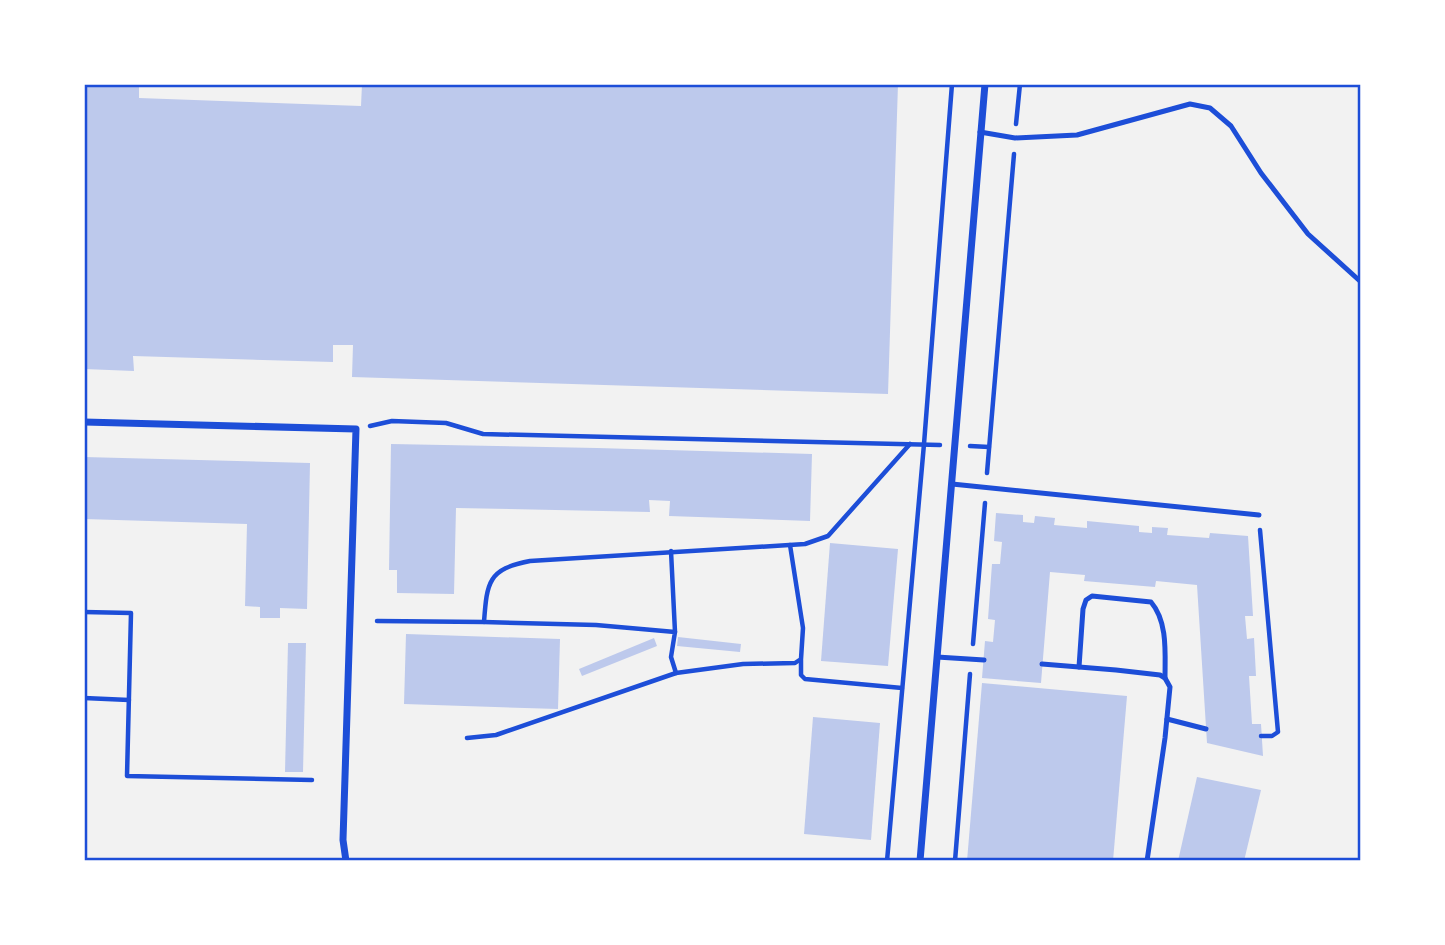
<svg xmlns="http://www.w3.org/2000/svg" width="1445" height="945" font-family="Commissioner,sans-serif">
<rect width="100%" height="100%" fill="#f2f2f2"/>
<!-- building -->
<g fill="#bdc9ec">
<path d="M362,84H898L888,394L352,377L353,345H333V362L133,356L134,371L84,369V85L139,86V98L361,106Z"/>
<path d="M391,444L597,448L812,454L810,521L669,516L670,501L649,500L650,512L456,508L454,594L397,593V570H389Z"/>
<path d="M84,457L310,463L307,609L280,608V618H260V607L245,606L247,524L84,519Z"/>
<path d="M996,513L1023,515V522L1034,523L1035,516L1055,518L1054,525L1087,528V521L1139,526V532L1152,533V527L1168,528L1167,535L1209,538L1210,533L1248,536L1253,616H1245L1247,639L1254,638L1256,676H1249L1252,724H1261L1263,756L1207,743L1197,585L1156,581L1155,587L1084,581L1085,575L1050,572L1041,683L982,678L985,641L993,642L995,620L988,619L992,564H1000L1002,542L994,541Z"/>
<path d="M830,543L898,549L888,666L821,661Z"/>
<path d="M406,634L560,639L558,709L404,704Z"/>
<path d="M678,637L741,644L740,652L677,646Z"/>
<path d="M654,638L657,646L582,676L579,669Z"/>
<path d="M288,643H306L303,772H285Z"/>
<path d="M982,683L1127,696L1113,861H967Z"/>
<path d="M813,717L880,723L871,840L804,834Z"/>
<path d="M1197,777L1261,790L1244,861H1178Z"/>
</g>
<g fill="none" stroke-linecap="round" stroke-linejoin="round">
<!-- path -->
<g stroke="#1d4ed8" stroke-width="4.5">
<path d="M1016,124L1020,84"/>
<path d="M370,426L392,421L446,423L483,434L940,445"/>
<path d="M970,446L989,447"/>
<path d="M987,473L1014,154"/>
<path d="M1260,530L1278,732L1272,736H1261"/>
<path d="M671,551L675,632"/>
<path d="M84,612L131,613L127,776L312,780"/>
<path d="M377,621L484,622C487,582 488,569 530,561L805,544L828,536L910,444"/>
<path d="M484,622L596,625L675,632L671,657L676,673"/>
<path d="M973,644L985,503"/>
<path d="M801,660V675L805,679L902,688"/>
<path d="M84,698L129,700"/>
<path d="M467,738L496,735L676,673L743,664L795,663L801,659L803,628L790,545"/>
<path d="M887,861L924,444L952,84"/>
<path d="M955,861L970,674"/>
</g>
<!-- service -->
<g stroke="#1d4ed8" stroke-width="5">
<path d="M980,132L1015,138L1077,135L1190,104L1210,108L1231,126L1261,173L1308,234L1361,282"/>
<path d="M952,484L1259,515"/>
<path d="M937,657L984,660"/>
<path d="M1042,664L1116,670L1160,675L1165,678L1170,687L1165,738L1147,861"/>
<path d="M1079,667L1083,609L1086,600L1092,596L1151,602C1168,622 1165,653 1165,678"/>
<path d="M1167,719L1206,729"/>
</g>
<!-- minor -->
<g stroke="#1d4ed8" stroke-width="7">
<path d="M84,422L356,429L343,840L346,861"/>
<path d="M920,861L985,84"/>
</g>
</g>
<!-- border -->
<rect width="1445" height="945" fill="none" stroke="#ffffff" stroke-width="172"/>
<rect x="86" y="86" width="1273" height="773" fill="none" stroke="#1d4ed8" stroke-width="2.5"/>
</svg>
